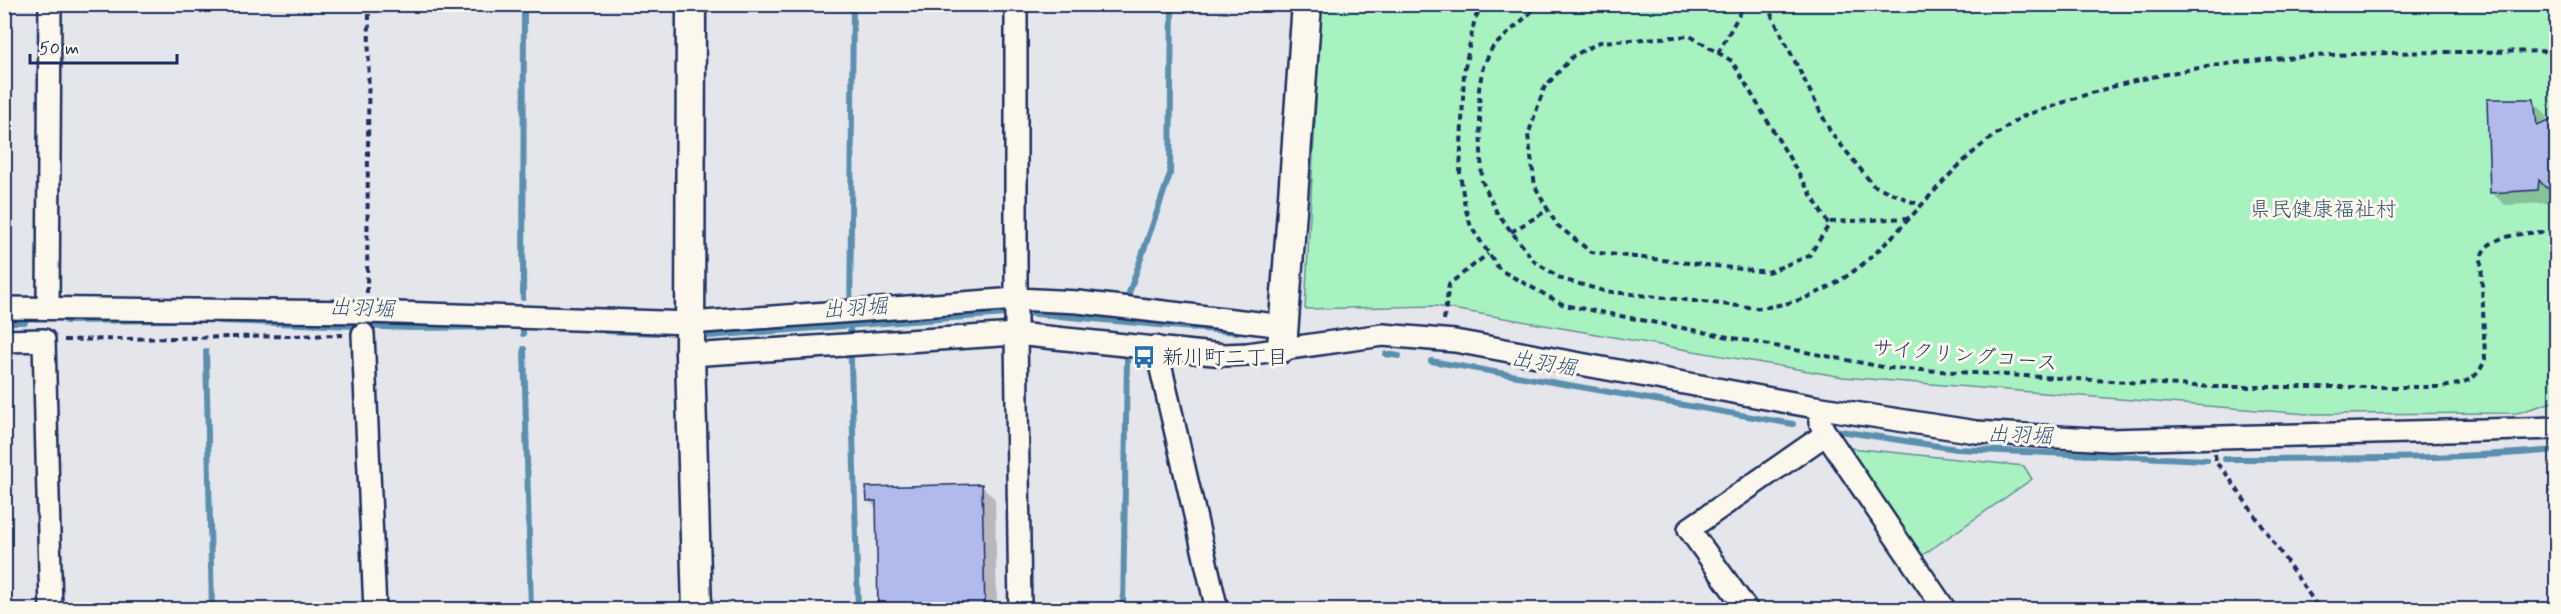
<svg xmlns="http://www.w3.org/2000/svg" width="2561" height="614" font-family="Mynerve,'Klee One',sans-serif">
<rect width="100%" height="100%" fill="#e5e5ec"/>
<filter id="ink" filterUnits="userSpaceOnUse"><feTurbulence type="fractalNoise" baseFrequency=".0167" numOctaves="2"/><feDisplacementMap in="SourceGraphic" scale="12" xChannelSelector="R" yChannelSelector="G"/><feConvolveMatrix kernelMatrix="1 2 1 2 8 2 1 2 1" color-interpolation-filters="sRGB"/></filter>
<g filter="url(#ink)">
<!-- green -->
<g fill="#a8f2c1" stroke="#629090" stroke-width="1.5">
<path d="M1321,5H2556V401L2517,413L2308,414L1843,377L1435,306L1305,309Z"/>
<path d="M1841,447L2024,466L2032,479L1917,559Z"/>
</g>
<!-- shadow -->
<g fill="#0003">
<path d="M2533,101L2546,114L2547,122L2556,120V196L2552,192L2551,203L2505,205L2491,192Z"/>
<path d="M982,486L995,499L997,610H880L878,510L868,500Z"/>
</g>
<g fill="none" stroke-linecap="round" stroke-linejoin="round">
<!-- stream -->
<g stroke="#5a90ae" stroke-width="6">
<path d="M853,4L850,326L858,610"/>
<path d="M1129,293L1170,174L1172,4"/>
<path d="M523,298L524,4"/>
<path d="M1026,313L1237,332"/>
<path d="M66,321L176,320"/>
<path d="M220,321L411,328L506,327"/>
<path d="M4,322H25"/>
<path d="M606,331L657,333"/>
<path d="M523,334V323"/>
<path d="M708,336L1006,314"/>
<path d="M524,349L531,610"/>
<path d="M206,351L212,610"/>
<path d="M1386,354L1399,356"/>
<path d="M1431,361L1793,424"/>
<path d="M1834,430L1957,449L2207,460"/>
<path d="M2225,459C2335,458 2446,460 2556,450"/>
<path d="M1123,610L1127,359"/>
</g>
</g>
<!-- building -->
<g fill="#b1baeb" stroke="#1b2f5e" stroke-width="1.5">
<path d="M2487,99H2534L2537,126L2556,118V192L2545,187L2539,180L2538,190L2490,193Z"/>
<path d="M982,484L985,610H878L876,501H867L866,487Z"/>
</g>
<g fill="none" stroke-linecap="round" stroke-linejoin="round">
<!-- street casing -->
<g stroke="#1b2f5e" stroke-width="26">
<g id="street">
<path d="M1016,4V334L1020,610"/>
<path d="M48,307L50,4"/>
<path d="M4,308L367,312L690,323L1016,299L1078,302L1284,326"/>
<path d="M363,334L375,610"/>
<path d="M4,341L44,340L51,610"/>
<path d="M1156,347L1217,610"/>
<path d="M690,355L1016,334L1224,355L1247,354L1383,335L1455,341L1815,407L1976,432L2109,440L2556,428"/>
<path d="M1820,422L1824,431L1945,610"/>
<path d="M1747,610L1689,529L1826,434"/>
</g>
</g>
<!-- secondary casing -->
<g stroke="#1b2f5e" stroke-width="33">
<g id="secondary">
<path d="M691,4L690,355L697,610"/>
<path d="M1282,348L1307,4"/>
</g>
</g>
<!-- path -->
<g stroke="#1b2f5e" stroke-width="4" stroke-dasharray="6 4.5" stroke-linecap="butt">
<path d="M1484,4L1475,18L1464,72L1460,173L1465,207L1471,227L1500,270L1564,305L1888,368L2213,387H2441C2462,384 2478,381 2485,359L2481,259C2484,232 2536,233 2556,231"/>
<path d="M1540,4L1492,48L1483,67L1479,89L1482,181L1497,213L1535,262L1562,279L1604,291L1757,308C1876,299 1914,189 2001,131C2008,126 2016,120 2024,116C2033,112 2044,110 2054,106C2213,45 2389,54 2556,51"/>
<path d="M1766,4L1830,131L1873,185L1922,206"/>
<path d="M1718,53L1745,4"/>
<path d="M1830,222L1910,218"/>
<path d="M1511,232L1548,210L1535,186L1528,135L1544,88L1573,56L1600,42L1690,36L1732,61L1829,225L1809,256L1768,272L1591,252L1557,225L1548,210"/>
<path d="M367,293L369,4"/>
<path d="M1444,320L1449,284L1488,254"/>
<path d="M64,340L344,335"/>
<path d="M2215,454L2216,463L2225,472L2320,610"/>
</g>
<!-- street -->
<use href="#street" stroke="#fbf7ec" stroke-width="21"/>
<!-- secondary -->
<use href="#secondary" stroke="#fbf7ec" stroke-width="28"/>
</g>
</g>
<!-- icons -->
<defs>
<g id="bus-bare" transform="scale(1.8)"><path d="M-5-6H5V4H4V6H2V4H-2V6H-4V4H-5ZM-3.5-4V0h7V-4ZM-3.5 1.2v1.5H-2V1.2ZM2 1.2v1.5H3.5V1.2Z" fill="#1f6fb2" stroke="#fbf7ec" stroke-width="2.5" paint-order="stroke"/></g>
</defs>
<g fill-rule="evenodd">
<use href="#bus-bare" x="1144" y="357"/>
</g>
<g text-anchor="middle" stroke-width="6" stroke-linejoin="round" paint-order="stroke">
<!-- park labels -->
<g font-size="21" fill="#375672" stroke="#fbf7ec">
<text x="2323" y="216">県民健康福祉村</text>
</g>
<!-- street labels -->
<g font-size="21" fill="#1b2f5e" stroke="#fbf7ec">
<text transform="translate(1965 355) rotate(5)" y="7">サイクリングコース</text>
</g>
<!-- poi labels -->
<g font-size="21" fill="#1b2f5e" stroke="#fbf7ec" text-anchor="start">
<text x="1162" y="364">新川町二丁目</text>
</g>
<!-- water labels -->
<g font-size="22" font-style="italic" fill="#35587f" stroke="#fbf7ec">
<text transform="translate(362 307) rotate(2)" y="8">出羽堀</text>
<text transform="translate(855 307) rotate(-4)" y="8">出羽堀</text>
<text transform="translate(1544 362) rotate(10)" y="8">出羽堀</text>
<text transform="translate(2020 434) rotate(2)" y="8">出羽堀</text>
</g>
</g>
<!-- margin -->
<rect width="2561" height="614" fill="none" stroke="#fbf7ec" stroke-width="24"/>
<rect x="12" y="12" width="2537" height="590" fill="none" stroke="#1b2f5e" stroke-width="2" filter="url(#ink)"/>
<!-- scale -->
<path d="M30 54v9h147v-9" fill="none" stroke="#1b2f5e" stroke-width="3"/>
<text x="39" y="54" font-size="18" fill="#1b2f5e" stroke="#fbf7ec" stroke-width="4.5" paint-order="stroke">50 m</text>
</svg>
